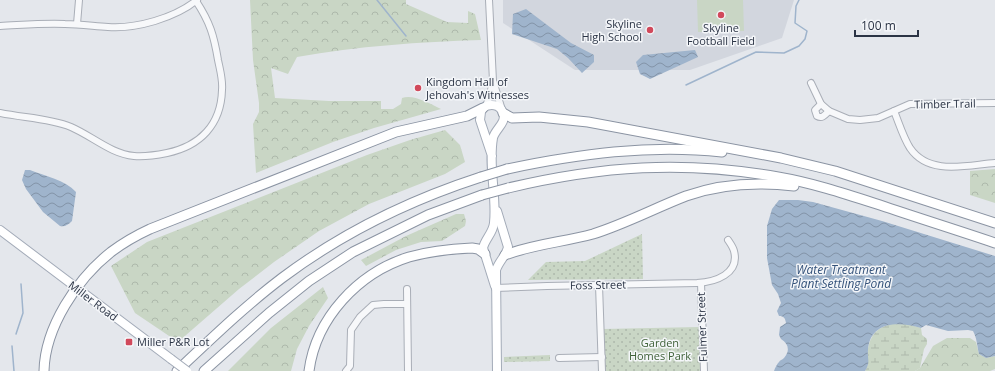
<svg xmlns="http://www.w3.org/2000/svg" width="995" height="371" font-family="'Open Sans',sans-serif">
<defs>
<pattern id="grass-dots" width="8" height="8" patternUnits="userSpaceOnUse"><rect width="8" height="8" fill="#c9d6c5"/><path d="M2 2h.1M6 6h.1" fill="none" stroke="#adb8ab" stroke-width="1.8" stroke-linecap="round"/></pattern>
<pattern id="forest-crowns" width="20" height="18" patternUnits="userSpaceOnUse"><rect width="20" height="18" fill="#c9d6c5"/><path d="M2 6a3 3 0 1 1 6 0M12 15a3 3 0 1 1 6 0" fill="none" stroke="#adb8ab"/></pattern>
<pattern id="wetland-marsh" width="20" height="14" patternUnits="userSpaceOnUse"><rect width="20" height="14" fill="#c9d6c5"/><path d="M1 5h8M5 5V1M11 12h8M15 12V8" fill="none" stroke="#adb8ab"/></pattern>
<pattern id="water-waves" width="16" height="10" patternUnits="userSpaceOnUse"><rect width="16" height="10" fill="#9fb4cc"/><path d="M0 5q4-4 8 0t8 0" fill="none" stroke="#8293a7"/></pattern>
</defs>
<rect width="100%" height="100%" fill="#e4e7ec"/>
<!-- built -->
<path fill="#d2d6de" d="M503,0H794L782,38L690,70H575L503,23Z"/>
<!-- grass -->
<g fill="url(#grass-dots)">
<path d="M642,234L643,279L528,280L546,262L585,261Z"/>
<path d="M699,327L701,371H604L603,329Z"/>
<path d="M550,355V361L504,362V357Z"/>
</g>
<!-- forest -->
<g fill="url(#forest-crowns)">
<path d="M250,0H406V4L447,22L468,23V11L475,14L481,40C420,42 358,46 297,57L288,74L271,68L275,98L329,101H381V109H393L401,104L402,98C414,94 430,104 441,109L374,128L333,142L256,173L253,124L259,112V103L253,60Z"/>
<path d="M445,130L460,145L465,162L445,174L369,204L319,231L274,262L239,289L178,342L135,313L111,266L147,242L367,155L410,140Z"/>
<path d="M995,169V203L970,195V171Z"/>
<path d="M456,214H464L466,221L465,226L442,241L421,242L396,250L366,266L361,260L406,236Z"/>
<path d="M323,287L328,298L309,326L297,349L291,371H228L271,328Z"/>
<path d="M947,338H970L976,342L979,354L986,358L995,356V369L990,371H915L920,368L933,346Z"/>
</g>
<!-- wetland -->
<path fill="url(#wetland-marsh)" d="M896,323H904L921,328L922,335L927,339V344L924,349L920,368L915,371H865C871,361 866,359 868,349C871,332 880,326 896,323Z"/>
<!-- garden -->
<path fill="#c9d6c5" d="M697,0H743L744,31L698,32Z"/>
<!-- water -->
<g fill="url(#water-waves)">
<path d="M526,9L571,43L594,55V62L582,73L568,58L557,49L512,34L513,14Z"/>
<path d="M695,50L698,57L650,79L640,74L636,62L643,55Z"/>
<path d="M25,170H30C45,176 65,180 76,192L72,221C68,225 65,227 60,226L43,212L26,189L22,180Z"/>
<path d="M779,200H798L813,202L882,221L995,256V356L986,358L979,354C977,346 977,338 973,331L968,330L948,331L926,325L921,328C899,321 870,321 868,350C867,360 871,361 865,371H774C775,368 777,364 779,362C780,360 782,360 784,358C790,351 789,344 781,339L779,335L780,327L786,323C785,318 784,316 779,316L777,311L781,303L778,294L772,285L767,258V226L772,209Z"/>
</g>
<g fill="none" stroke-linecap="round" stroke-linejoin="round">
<!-- stream -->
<g stroke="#9fb4cc" stroke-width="1.5">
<path d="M377,0L406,36"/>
<path d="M686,85L756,52L784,53L799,46L805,39L807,31L795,23L796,6L799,0"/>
<path d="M16,334L23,313L21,284"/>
<path d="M12,346L14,371"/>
</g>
<!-- minor casing -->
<g stroke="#a9aeb7" stroke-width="8">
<g id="minor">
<path d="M77,24L79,0"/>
<path d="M0,26C22,25 43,23 65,24C79,24 93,26 108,27C136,29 175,18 197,0"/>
<path d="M493,81L502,110"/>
<path d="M811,83L821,104L829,111L848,119L860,120L878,118L910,104L995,103"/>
<path d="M821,104L815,110L817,116C822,119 825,115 829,111"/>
<path d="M485,107L489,99L493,81L489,0"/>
<path d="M894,111C899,123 903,137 910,148C929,176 967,165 995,163"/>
<path d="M0,113C24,118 49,118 71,127C92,136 111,154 134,156C145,157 157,155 167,153C200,146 221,125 222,90C223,80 220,70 218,60C214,36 210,22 196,1"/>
<path d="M701,283L704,371"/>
<path d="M599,285L602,371"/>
<path d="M495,288L547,286L697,283C715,282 740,274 734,251C733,247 730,243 728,240"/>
<path d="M407,289L408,371"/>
<path d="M559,358L602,357"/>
<path d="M346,371L350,366L351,330L360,317L373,305L384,304H407"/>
</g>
</g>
<!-- major casing -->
<g stroke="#a3abb8" stroke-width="10">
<g id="major">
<path d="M492,156L480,120L481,112L483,108C490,103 500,104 503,113C507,123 495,129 493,138C488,166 497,195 494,223C493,233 485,239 483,248L495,286"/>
<path d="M0,230L171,359"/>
<path d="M497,371L496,270C499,261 506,256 508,247L497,211"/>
</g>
</g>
<!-- highway casing -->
<g stroke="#8b94a3" stroke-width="11">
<g id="highway">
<path d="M503,113L512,118L539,117L588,122L781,158L835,171L995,223"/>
<path d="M507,169C578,154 650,144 722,152"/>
<path d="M508,188C601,166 683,160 778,177C813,183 846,194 880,205C918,218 957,230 995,243"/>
<path d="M505,255C534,244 564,242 593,234C625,224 655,208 686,196C720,184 759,182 794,186"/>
<path d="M44,371C45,327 77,279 111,252C123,243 137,235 150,229L396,132L467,116L483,108"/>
<path d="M177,371C211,339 245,306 282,278C342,233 410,200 481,177"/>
<path d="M204,371L269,313L309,281L353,252L428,215L482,195"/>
<path d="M309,371C316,318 358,273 409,257C430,251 451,249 472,248L478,249L485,254"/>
</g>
</g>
<!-- minor -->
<use href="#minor" stroke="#f7f8fa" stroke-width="6"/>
<!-- major -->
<use href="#major" stroke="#fff" stroke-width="8"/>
<!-- highway -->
<use href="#highway" stroke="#fff" stroke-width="9"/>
<!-- major-bridge casing -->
<g stroke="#a3abb8" stroke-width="10" stroke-linecap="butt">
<path id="major-bridge" d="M171,359L187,371"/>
</g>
<!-- highway-bridge casing -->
<g stroke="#8b94a3" stroke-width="11" stroke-linecap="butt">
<g id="highway-bridge">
<path d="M481,177L507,169"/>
<path d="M482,195L508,188"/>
</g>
</g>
<!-- major-bridge -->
<use href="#major-bridge" stroke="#fff" stroke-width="8"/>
<!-- highway-bridge -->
<use href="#highway-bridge" stroke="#fff" stroke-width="9"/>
</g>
<!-- markers -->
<g fill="#d1495b" stroke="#f4f6f9" stroke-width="1.5">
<circle cx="721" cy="15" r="4"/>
<circle cx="650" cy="30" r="4"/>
<circle cx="418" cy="88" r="4"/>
<rect x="125" y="338" width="8" height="8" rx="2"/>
</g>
<g text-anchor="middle" stroke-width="3" stroke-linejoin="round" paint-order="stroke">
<!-- poi labels -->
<g font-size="11" fill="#2b3445" stroke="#f4f6f9" text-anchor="start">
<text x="642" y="28" text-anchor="end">Skyline<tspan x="642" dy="13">High School</tspan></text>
<text x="721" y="32" text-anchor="middle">Skyline<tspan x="721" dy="13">Football Field</tspan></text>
<text x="426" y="86">Kingdom Hall of<tspan x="426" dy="13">Jehovah's Witnesses</tspan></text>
<text x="137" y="346">Miller P&amp;R Lot</text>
</g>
<!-- street labels -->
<g font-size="11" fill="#2b3445" stroke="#f4f6f9">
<text transform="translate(945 104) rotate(-1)" y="4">Timber Trail</text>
<text transform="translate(598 285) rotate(-1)" y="4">Foss Street</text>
<text transform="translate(93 301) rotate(37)" y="4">Miller Road</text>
<text transform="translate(702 327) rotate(-92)" y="4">Fulmer Street</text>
</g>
<!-- park labels -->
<g font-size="11" fill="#3f6138" stroke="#f4f6f9">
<text x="660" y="347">Garden<tspan x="660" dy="13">Homes Park</tspan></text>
</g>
<!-- water labels -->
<g font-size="12" font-style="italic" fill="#34527a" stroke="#f4f6f9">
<text x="841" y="274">Water Treatment<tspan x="841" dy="14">Plant Settling Pond</tspan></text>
</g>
</g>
<!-- scale -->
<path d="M855 30v6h63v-6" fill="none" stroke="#2b3445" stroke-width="2"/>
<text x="861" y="30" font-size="12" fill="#2b3445" stroke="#f4f6f9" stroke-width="3" paint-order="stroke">100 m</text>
</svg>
